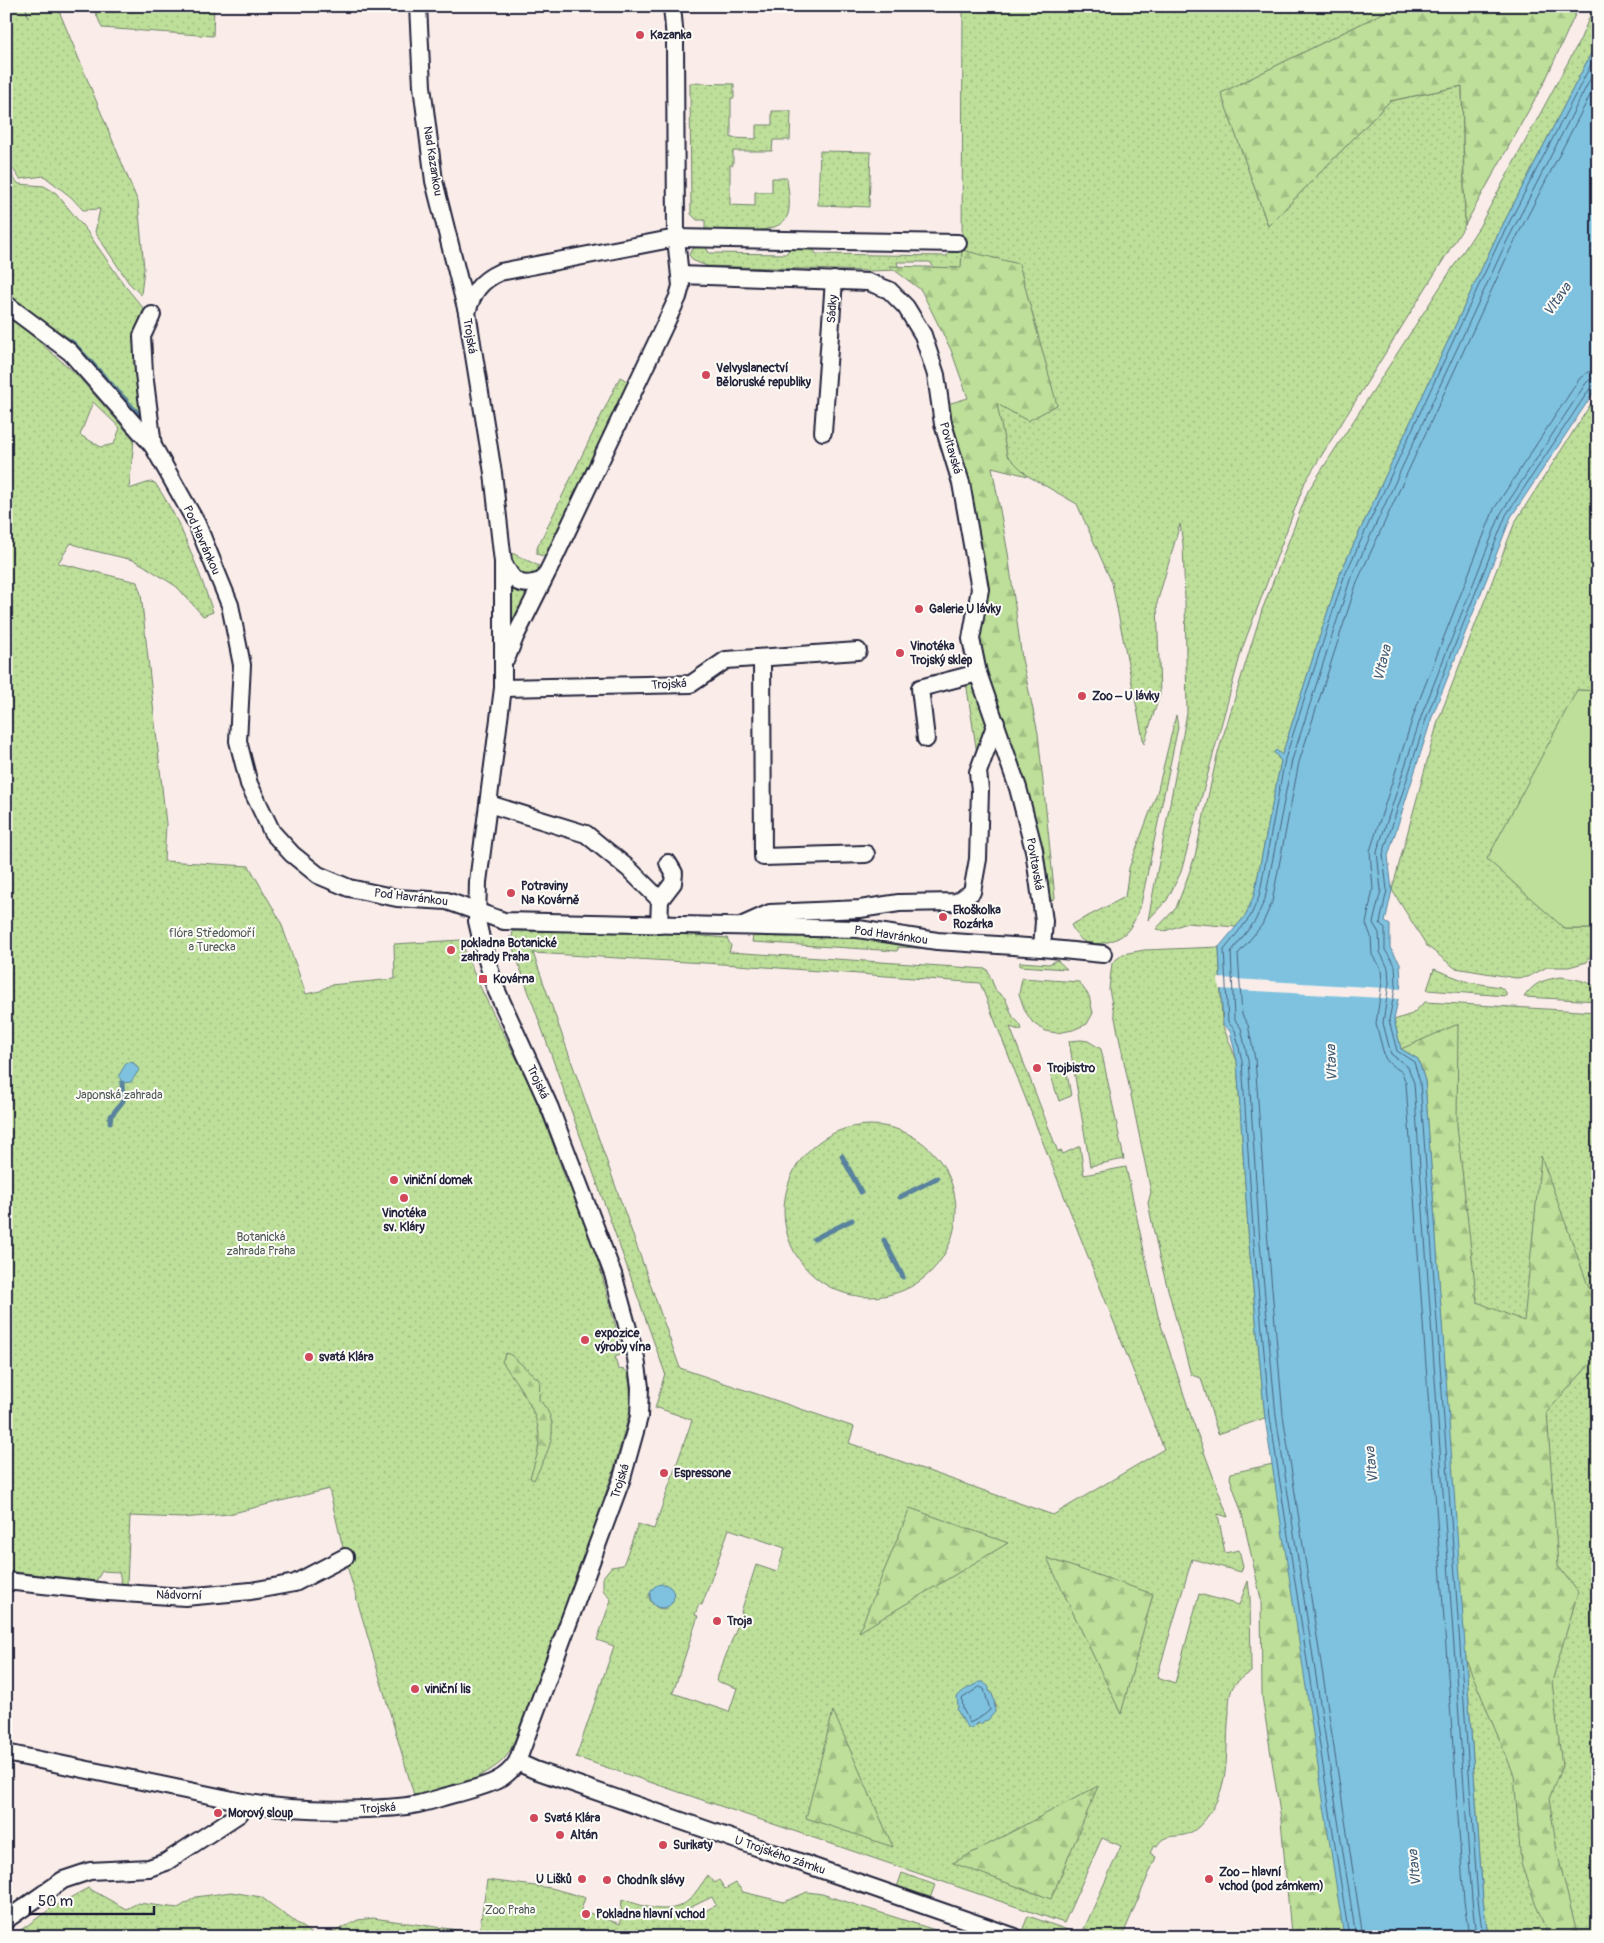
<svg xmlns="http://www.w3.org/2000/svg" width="1604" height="1943" font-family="Pangolin,sans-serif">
<defs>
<pattern id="green-dots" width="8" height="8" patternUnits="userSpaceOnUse" patternTransform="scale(1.25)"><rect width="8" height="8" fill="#bddf99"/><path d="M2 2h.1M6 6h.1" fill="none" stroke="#a2bf85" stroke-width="1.8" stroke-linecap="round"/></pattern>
<pattern id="forest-firs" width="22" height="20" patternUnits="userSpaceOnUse" patternTransform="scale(1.25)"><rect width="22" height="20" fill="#bddf99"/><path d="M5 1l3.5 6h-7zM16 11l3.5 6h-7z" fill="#a2bf85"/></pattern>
</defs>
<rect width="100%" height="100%" fill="#faede9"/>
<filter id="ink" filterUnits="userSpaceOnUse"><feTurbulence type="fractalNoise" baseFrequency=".02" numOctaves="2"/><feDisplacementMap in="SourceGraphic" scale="10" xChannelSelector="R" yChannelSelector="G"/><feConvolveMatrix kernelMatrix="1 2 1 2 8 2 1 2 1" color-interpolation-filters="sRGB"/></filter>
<g filter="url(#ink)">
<!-- green -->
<g fill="url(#green-dots)" stroke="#70806a" fill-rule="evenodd">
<path d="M6,6H25L28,17L26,6H57L138,202L144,268L141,295L129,283L95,232L100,209L83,210L71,197L44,176L20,179L6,159Z"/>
<path d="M93,6H214L213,36L102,28Z"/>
<path d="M963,6H1397L1222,93L1268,226L1390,101L1462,86L1465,225L1305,482L1242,649L1181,872L1167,900L1148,920L1187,713L1185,600L1183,544L1180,524L1157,603L1160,694L1144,744L1112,583L1077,504L1028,476L1007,455L962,250V268H934L930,262H897L899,270L869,271L707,266L694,261L689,255L691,250L697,247H706L709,253L786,254L790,248H813L816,254L947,256L950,250H962Z"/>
<path d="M1594,6H1598V40L1494,242L1339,576L1282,755L1276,750L1274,752L1281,761L1254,895L1246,915L1236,927L1187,923L1165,931L1156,929L1176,908L1184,887L1195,856L1217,756L1262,610L1308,491L1479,227L1580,40Z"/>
<path d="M690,83L734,84V98H731V138L756,139V125H772V111H791L790,140H773L772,151H733V165H730V205L755,206V192H772V178H787C788,189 791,204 788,214C780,239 726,229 705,229V220H697L691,214Z"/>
<path d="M820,151L871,152L869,207L818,205Z"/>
<path d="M6,170L19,184L44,186L56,193L86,230L125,286L144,309L135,329L136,379L140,414L73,341L6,295Z"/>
<path d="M6,313L75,373L134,440L129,489L150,482L155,483C181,520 198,569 213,612L203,616L177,587L143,565L133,560L86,549L71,543L58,563L137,582L141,594L166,824L164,861L249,866L280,920L306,994L320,991L330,985L395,979L394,944L461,940C476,984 499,1024 520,1065C539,1103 553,1144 567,1183L573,1188L596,1253L623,1354L615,1357L618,1369L625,1370L628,1373L631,1396L630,1411L613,1472L584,1556L516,1737C513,1744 510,1752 505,1758C490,1775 436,1799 414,1795L348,1569L329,1489L229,1514L182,1518L130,1516L127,1585H122L119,1572L102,1571L96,1581L6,1571ZM93,402L120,428L114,444L101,447L80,435Z"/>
<path d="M620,377L629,382L546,557L537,554V548Z"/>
<path d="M1598,393V691L1577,690L1565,929H1596L1594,950L1587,962L1569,967H1547L1528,977L1516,978L1455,968L1427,946L1392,890L1438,721L1515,522Z"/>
<path d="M510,552L541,567C535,575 528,577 519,575L510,563Z"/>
<path d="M511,590L528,594L513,624L511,623Z"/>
<path d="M977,679L990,713L978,760L966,682Z"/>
<path d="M1176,715L1178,727L1141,904C1137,912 1135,922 1129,929C1122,939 1103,946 1090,943C1080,942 1075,933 1071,925L1125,897L1129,868L1157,793Z"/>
<path d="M513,931L655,932L727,938L731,946L729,952L987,969L996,991L1005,998L1013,1017L1020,1024L1022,1029L1019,1030L1010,1027L1058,1152L1061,1151L1063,1154L1080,1146L1084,1175L1126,1167L1158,1316L1192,1419L1228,1517L1218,1514L1225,1553L1239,1550L1243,1566L1241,1572L1192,1559L1157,1677L1175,1683L1199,1594L1239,1605L1248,1581L1250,1596L1251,1672C1245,1676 1236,1681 1233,1687C1229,1694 1229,1705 1229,1713C1226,1739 1229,1765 1221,1790C1216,1805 1204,1826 1190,1833C1177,1839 1165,1832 1157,1846L1154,1845L1150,1853L1156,1857L1122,1937H1107L1084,1929L1121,1846L1102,1838L1064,1923L576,1757L614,1646L597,1640L611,1600L603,1590V1577L611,1567L623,1565L638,1524L654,1529L692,1420L658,1408L655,1409L665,1373L509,937H512ZM533,953L738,965L980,983L1164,1449L1053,1515L849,1443L854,1427L680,1368ZM729,1529L785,1548L777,1572L756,1565L741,1612L742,1614L716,1681L737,1688L729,1712L673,1693L698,1616L695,1615L699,1604L702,1605ZM665,1584L672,1589L665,1609C655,1609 649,1603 649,1594ZM976,1684L991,1692L996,1706L989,1718L971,1728L960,1717L959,1707L964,1692Z"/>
<path d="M825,935H870L931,947V949L899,947L897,951L752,942L753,936L784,937Z"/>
<path d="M1219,947L1222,1024L1237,1061L1249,1244L1265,1418L1218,1434L1201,1378L1191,1375L1159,1256L1148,1203L1151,1192L1109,989L1112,963L1123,954L1144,950Z"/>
<path d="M1057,960L1067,969L1020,966V962L1049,964Z"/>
<path d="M1434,969L1468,982L1500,987L1506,992V996L1427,990Z"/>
<path d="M1561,977C1574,979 1586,980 1598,988V1001L1524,997C1535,982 1543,980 1561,977Z"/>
<path d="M1022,978L1079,982L1089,996L1093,1013L1087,1024L1073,1030L1057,1033L1045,1031L1033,1023L1025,1011L1019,994Z"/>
<path d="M1425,1002L1598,1012V1937H1488L1483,1900L1425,1081L1401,1049L1394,1020L1412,1014Z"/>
<path d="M1081,1040L1088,1041L1101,1049L1124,1159L1090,1166L1069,1041Z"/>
<path d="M1066,1067L1071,1096L1059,1101L1049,1070Z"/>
<circle cx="870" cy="1211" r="86"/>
<path d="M902,1873L935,1885L929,1901L896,1890Z"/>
<path d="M708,1875L715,1883L719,1880L725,1889L736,1883L743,1892L784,1902L807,1892L822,1894L957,1937H11L53,1907L88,1888L126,1909L138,1903L178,1908L196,1897L231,1892L261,1897L313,1935L336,1931L358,1920L373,1918L479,1933L487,1880L551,1888L583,1897L585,1898L581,1910L620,1924L622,1899C643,1906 670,1917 689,1900C696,1893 702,1883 708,1875ZM712,1897L716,1905L687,1921L683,1911Z"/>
<path d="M1028,1916L1068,1930H1069C1056,1933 1033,1940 1022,1931Z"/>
</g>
<!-- forest -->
<g fill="url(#forest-firs)" stroke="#70806a">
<path d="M1397,6H1579L1545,81L1465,225L1462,86L1390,101L1268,226L1221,93Z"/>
<path d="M962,250L1019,264L1057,405L1028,421L997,404L1007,455L1028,476L992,467L1008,553L1022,659L1038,733L1055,898L1046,904L984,667L979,639L984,602L944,405L968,398L951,350L921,290L889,266L961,268Z"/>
<path d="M1458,1024L1457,1126L1477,1302L1524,1321L1541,1156L1589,1288H1598V1355L1547,1412L1558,1566L1578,1592L1552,1682L1562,1766L1549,1799L1557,1851L1577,1934L1570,1937H1548L1521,1864L1514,1775L1465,1657L1425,1081L1418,1059L1401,1049Z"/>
<path d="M506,1353L511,1355L540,1381L539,1400C565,1425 547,1453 534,1480L530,1478C533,1467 539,1453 539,1441C540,1411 517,1385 502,1361Z"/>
<path d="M1273,1464L1344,1932V1937H1292L1291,1934L1281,1820L1262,1696L1261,1599L1242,1514L1230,1478L1231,1473Z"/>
<path d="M910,1508L1008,1543L859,1632Z"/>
<path d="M1047,1558L1153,1594L1121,1714Z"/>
<path d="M833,1711L893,1847L806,1818Z"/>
<path d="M1098,1786L1051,1899L953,1863Z"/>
</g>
<!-- pitch -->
<path fill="#bddf99" stroke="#70806a" d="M1577,690L1598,691V929H1565L1487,859Z"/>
<!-- water -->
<g fill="#7ec2df" stroke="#59829d">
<path d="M1598,40V386L1511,517L1432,717L1388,856L1392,890L1385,922L1390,925V948L1400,963L1401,984L1394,1020L1401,1049L1418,1059L1425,1081L1483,1900L1488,1937H1344L1265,1418L1249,1244L1237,1061L1230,1031L1223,1025L1219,947L1246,915L1254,895L1281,761L1274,752L1276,750L1282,755L1339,576L1494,242Z"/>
<path d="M127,1062L134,1063L139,1070L131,1082L122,1083L119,1075Z"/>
<circle cx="662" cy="1596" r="12"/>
<path d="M979,1682H983L989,1687V1691L991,1692L994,1699L995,1712L988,1720L984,1721L981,1724L978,1723L973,1728L967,1727L957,1710L958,1707L957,1697C963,1689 972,1687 979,1682Z"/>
</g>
<!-- pier -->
<path fill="#faede9" d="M1218,978L1402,989L1400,999L1219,989Z"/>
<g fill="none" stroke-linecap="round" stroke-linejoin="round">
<!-- shore -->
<g stroke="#47627d" stroke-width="1">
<path d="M980,1687L984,1689L990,1710L984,1715L970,1723L963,1709L962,1699Z"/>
<path d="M1349,1937L1270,1417L1254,1244L1242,1061L1235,1030L1228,1022L1224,950L1250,917L1259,897L1285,759L1344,577L1498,244L1598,51"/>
<path d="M1356,1937L1276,1416L1260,1243L1248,1060L1241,1028L1234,1019L1231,952L1255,921L1265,899L1292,760L1350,580L1504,247L1598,64"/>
<path d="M1363,1937L1283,1415L1268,1243L1255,1059L1248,1025L1242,1015L1238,954L1262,925L1272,902L1299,762L1357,582L1510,250L1598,80"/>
<path d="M1469,1937L1464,1901L1406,1084L1402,1072L1390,1064L1385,1058L1376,1024L1382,982L1381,969L1372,955L1371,936L1366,924L1373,889L1370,851L1415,711L1494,509L1580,378L1588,372L1598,370"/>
<path d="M1476,1937L1472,1900L1414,1083L1408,1067L1391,1054L1383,1023L1389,983L1388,968L1380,952L1379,933L1373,923L1381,890L1377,852L1422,714L1501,513L1586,383L1591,379L1598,378"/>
<path d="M1483,1937L1478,1900L1420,1082L1414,1062L1397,1051L1389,1020L1396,984L1395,965L1385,950V929L1380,923L1387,890L1383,854L1427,716L1506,515L1591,387L1598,384"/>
</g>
<!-- stream -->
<g stroke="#59829d" stroke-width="5">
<path d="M64,338L73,343L142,418"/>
<path d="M110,1122L111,1116L123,1101L122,1083"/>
<path d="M842,1156L861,1192"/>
<path d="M900,1197L937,1178"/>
<path d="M814,1239L852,1220"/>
<path d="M884,1240L903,1277"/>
</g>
<!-- minor casing -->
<g stroke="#22223b" stroke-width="20">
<g id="minor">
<path d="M680,275L868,282L889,290L906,307L923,335L936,375L943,424L961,483L980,589L971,639L978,673L1018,788L1034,850L1044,921L1042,948"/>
<path d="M6,304L70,352L153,446L197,524L230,605L242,665L238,741L249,784L272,832L292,854L318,875L349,888L397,898L447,901L504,921L858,929L937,941L1042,948L1103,954"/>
<path d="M467,312C473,292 480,281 500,272L676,238L958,243"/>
<path d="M152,315L142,336L144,373L153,446"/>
<path d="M823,432L834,280"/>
<path d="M503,562C513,582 520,589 543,580"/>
<path d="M507,657L515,637L551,565L678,297L681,286L676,238L675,39L672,6"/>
<path d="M762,658L763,857L866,854"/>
<path d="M503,688L691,684L726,660L858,651"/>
<path d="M926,739L920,688L978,673"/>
<path d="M489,804L586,834L629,869L660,900L659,925"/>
<path d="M660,900L673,883L674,873L668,863"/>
<path d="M743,925L770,913L860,909L899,903L957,902L972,892L978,859L980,790L978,772L996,723"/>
<path d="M6,1581L108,1592L185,1597L251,1591L295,1583L345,1557"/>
<path d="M6,1753L243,1802C283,1809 324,1811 365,1809C382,1808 401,1808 418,1804C432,1801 445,1796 459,1793C482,1786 504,1783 517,1762L622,1478L639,1417L640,1387L636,1358L613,1274L550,1108L495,987L483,947L477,921L478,882L503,688V562L493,473L467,312L434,181L422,86L418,6"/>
<path d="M517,1762L535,1770L1015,1937"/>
<path d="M6,1920L63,1880L90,1871L149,1868L166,1862L239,1814L242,1810L243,1802"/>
</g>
</g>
<!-- minor -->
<use href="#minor" stroke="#fdfcf7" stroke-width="16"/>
</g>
</g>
<!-- markers -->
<g fill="#d1495b" stroke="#fdfcf7" stroke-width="2">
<circle cx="640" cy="35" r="5"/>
<circle cx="706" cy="375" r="5"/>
<circle cx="919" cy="609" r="5"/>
<circle cx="900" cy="653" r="5"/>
<circle cx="1082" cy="696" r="5"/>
<circle cx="511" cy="893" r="5"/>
<circle cx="943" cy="917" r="5"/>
<circle cx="451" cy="950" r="5"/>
<rect x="478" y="974" width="10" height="10" rx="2.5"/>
<circle cx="1037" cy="1068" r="5"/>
<circle cx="394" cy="1180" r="5"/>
<circle cx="404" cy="1198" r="5"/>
<circle cx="585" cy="1340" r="5"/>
<circle cx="309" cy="1357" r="5"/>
<circle cx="664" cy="1473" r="5"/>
<circle cx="717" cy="1621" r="5"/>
<circle cx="415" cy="1689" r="5"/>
<circle cx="218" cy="1813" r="5"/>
<circle cx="534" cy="1818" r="5"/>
<circle cx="560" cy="1835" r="5"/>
<circle cx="663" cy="1845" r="5"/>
<circle cx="582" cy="1879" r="5"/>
<circle cx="1209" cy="1879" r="5"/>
<circle cx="607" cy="1880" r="5"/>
<circle cx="586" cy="1914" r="5"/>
</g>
<g text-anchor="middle" stroke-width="4" stroke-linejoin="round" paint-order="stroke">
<!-- poi labels -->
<g font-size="12" font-weight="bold" fill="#22223b" stroke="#fdfcf7" text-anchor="start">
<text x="650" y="39">Kazanka</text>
<text x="716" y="372">Velvyslanectví<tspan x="716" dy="14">Běloruské republiky</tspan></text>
<text x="929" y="613">Galerie U lávky</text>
<text x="910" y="650">Vinotéka<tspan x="910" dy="14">Trojský sklep</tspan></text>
<text x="1092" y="700">Zoo – U lávky</text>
<text x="521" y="890">Potraviny<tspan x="521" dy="14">Na Kovárně</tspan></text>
<text x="953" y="914">Ekoškolka<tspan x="953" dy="14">Rozárka</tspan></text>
<text x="461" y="947">pokladna Botanické<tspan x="461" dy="14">zahrady Praha</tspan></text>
<text x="493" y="983">Kovárna</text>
<text x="1047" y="1072">Trojbistro</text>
<text x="404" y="1184">viniční domek</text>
<text x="404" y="1217" text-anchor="middle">Vinotéka<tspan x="404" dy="14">sv. Kláry</tspan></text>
<text x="595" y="1337">expozice<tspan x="595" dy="14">výroby vína</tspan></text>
<text x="319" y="1361">svatá Klára</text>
<text x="674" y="1477">Espressone</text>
<text x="727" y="1625">Troja</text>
<text x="425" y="1693">viniční lis</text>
<text x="228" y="1817">Morový sloup</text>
<text x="544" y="1822">Svatá Klára</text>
<text x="570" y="1839">Altán</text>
<text x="673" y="1849">Surikaty</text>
<text x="1219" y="1876">Zoo – hlavní<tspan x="1219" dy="14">vchod (pod zámkem)</tspan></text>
<text x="572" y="1883" text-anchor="end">U Lišků</text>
<text x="617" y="1884">Chodník slávy</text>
<text x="596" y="1918">Pokladna hlavní vchod</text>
</g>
<!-- street labels -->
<g font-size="12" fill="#22223b" stroke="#fdfcf7">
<text transform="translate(433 161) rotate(81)" y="4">Nad Kazankou</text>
<text transform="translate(832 309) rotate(-86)" y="4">Sádky</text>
<text transform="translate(470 336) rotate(81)" y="4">Trojská</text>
<text transform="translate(951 448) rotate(74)" y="4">Povltavská</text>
<text transform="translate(202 540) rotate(66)" y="4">Pod Havránkou</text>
<text transform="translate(669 684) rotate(-3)" y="4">Trojská</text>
<text transform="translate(1035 864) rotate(80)" y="4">Povltavská</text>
<text transform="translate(411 897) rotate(7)" y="4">Pod Havránkou</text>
<text transform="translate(891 935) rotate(8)" y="4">Pod Havránkou</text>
<text transform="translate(538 1082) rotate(65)" y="4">Trojská</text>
<text transform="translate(620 1481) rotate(-72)" y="4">Trojská</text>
<text transform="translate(179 1595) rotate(1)" y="4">Nádvorní</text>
<text transform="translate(378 1808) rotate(-4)" y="4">Trojská</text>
<text transform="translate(780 1855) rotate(19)" y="4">U Trojského zámku</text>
</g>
<!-- park labels -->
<g font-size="12" fill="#505b57" stroke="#fdfcf7">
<text x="212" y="937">flóra Středomoří<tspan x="212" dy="14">a Turecka</tspan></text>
<text x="119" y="1099">Japonská zahrada</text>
<text x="261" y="1241">Botanická<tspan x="261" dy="14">zahrada Praha</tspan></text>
<text x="510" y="1914">Zoo Praha</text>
</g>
<!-- water labels -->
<g font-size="14" font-style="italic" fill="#425a74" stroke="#fdfcf7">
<text transform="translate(1557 299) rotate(-55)" y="5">Vltava</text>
<text transform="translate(1382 663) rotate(-76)" y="5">Vltava</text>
<text transform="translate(1331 1063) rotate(-92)" y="5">Vltava</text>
<text transform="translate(1371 1465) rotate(-96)" y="5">Vltava</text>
<text transform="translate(1414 1868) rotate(-96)" y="5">Vltava</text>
</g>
</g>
<!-- margin -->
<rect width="1604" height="1943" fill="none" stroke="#fdfcf7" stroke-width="25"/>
<rect x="12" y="12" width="1579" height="1918" fill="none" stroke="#22223b" stroke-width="2" filter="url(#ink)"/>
<!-- scale -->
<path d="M30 1906v8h124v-8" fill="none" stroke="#22223b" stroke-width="2.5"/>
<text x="38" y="1906" font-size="15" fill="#22223b" stroke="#fdfcf7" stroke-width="4" paint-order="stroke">50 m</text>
</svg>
